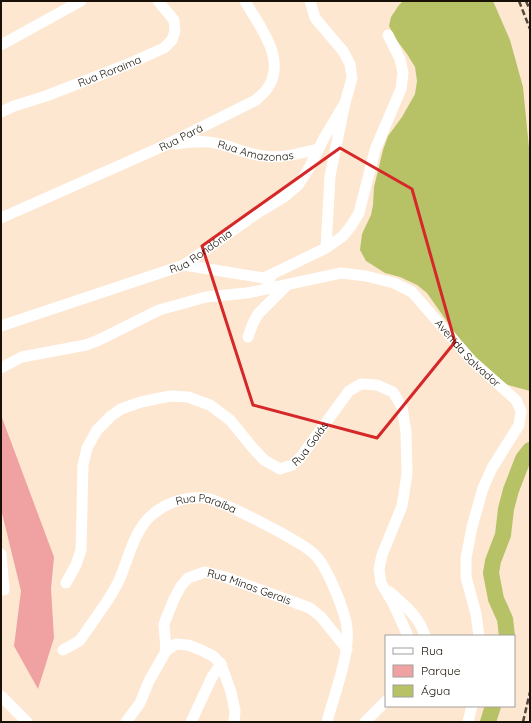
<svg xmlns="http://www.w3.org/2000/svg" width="531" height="723" font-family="Quicksand,sans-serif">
<rect width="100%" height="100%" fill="#fde7d1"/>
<!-- green -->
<path fill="#efa2a1" d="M1,415L54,557L51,589L54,638L38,689L14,646L21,591L1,509Z"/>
<!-- water -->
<path fill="#b7c267" d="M403,1H493L510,40L523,87L530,158V391L508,385L492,376L467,350L427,293L417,285L400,277L385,273L366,261L360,250L362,234L371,215L373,205L374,187L383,150L388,136L402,117L415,94L417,81L415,67L407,54L395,38L389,26L391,17L399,5Z"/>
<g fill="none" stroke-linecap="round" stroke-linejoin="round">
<!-- river -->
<g stroke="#b7c267" stroke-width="16">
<path d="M507,636L505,619L496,599L491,573L493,561L503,535L506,509L511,490L523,459L530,450"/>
<path d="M488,722L493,706"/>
</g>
<!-- minor -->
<g stroke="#fff" stroke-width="11">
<path d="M310,1L315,18L343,51L350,64L352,78L345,103L330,176L326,248"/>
<path d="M1,45L81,1"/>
<path id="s1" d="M1,112L14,106L46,96L126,65L164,48L172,40L175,31L174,20L158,1"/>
<path id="s2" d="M175,144C188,142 202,140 215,143C231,146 247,154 263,156C282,159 300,153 318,149"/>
<path id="s3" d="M1,218L168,144L256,100C259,97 264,93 267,89C288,60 259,26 245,1"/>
<path d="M184,265L270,279"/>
<path d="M264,278L326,248L343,236L351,226L359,213L375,150L401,89L403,73L400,59L388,35"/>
<path id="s4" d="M1,326L184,265L259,212L284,197L298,185L308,170L324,138L345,103"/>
<path d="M248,337L253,323L258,314L287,285"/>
<path id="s5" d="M1,368L22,357L86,345L99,340L159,310L206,297L247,293L341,273L366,276L394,283L412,292L472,361L516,400L521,411L519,425L492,468L483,488L472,527L466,558V577L476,614L479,636"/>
<path d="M1,554L4,590L1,589"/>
<path id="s6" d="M66,583L76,565L81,550L83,465L87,448L97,430L111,416L121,409L141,402L170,396L188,397L210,405L230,420L252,447L264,460L280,469L292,465L300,458L349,391L361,384L377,385L393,392L402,407L406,432L407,474L402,506L382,555L379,569L381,583L393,603L408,636"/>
<path d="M390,592C405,606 419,616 425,636"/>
<path id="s7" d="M63,650C68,647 74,644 79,641C83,637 86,631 90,626C100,611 113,595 120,578C129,557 135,528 153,514C167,502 186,497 204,498C221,500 305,543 316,556C328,569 345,611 347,628C350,655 334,695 327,722"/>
<path id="s8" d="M166,651L164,624L174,599L181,586L188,578L205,572L225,577L310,608L321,617L347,649"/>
<path d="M1,696L27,722"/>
<path d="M126,722L140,703L149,681L166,651L176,644L188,645L201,650L213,656L221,664L231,692L235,711L234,722"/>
<path d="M191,722L212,677L221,664"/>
<path d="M365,722L386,701"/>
<path d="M468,722L472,706"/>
</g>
<!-- rail -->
<g stroke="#55483c" stroke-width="2.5" stroke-dasharray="6 3" stroke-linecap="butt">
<path d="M519,1L530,29"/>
<path d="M526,1L530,10"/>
<path d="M523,722L530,692"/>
</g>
</g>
<!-- marked area -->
<path fill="none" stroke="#d62828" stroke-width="3" stroke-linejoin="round" d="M340,148L412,189L455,342L377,438L253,405L202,246Z"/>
<g text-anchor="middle" stroke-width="4" stroke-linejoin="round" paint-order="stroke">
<!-- street labels -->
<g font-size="11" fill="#191007" stroke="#fff">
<text dy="4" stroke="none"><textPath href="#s1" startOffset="116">Rua Roraima</textPath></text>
<text dy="4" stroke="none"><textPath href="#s3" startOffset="197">Rua Pará</textPath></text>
<text dy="4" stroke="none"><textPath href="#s2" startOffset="82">Rua Amazonas</textPath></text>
<text dy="4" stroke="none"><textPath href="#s4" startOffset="214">Rua Rondônia</textPath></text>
<text dy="4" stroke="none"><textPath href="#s5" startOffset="513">Avenida Salvador</textPath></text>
<text dy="4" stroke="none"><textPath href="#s6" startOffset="420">Rua Goiás</textPath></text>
<text dy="4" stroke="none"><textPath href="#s7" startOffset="224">Rua Paraíba</textPath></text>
<text dy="4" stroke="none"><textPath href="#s8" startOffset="144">Rua Minas Gerais</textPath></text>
</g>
</g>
<!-- border -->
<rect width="531" height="723" fill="none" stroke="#191007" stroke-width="4"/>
<!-- legend -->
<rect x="385" y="635" width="130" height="72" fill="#ffffff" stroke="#a39f9c"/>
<rect x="393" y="648" width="20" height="6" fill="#ffffff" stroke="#a39f9c"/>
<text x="421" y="655" font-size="12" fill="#191007">Rua</text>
<rect x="393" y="665" width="20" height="12" fill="#efa2a1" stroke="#a39f9c"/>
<text x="421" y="675" font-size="12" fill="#191007">Parque</text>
<rect x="393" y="685" width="20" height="12" fill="#b7c267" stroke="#a39f9c"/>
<text x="421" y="695" font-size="12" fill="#191007">Água</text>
</svg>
